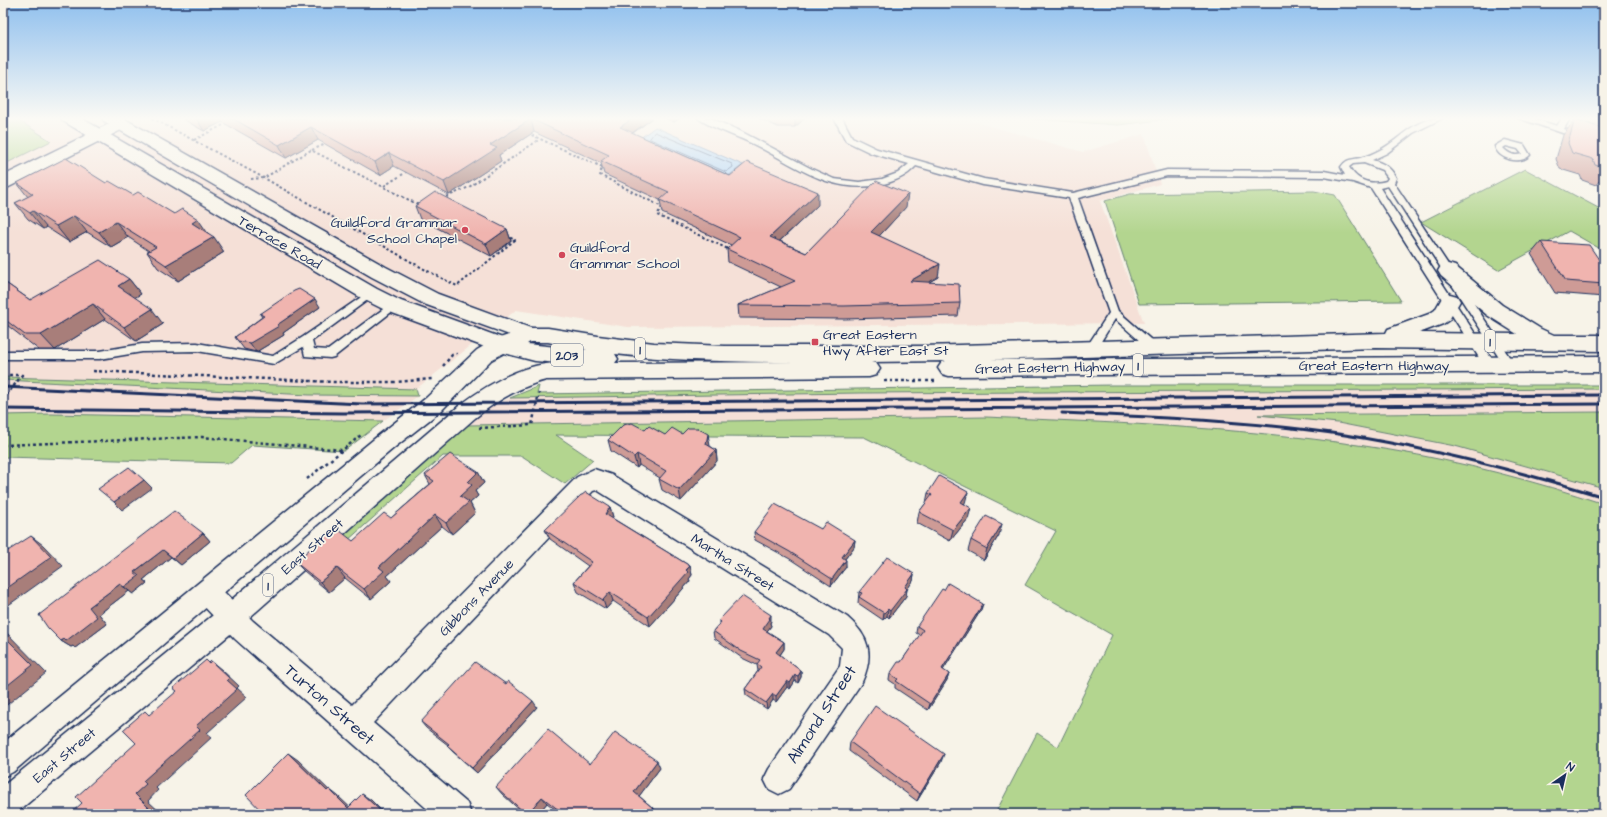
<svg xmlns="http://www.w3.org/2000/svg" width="1607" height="817" font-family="'Architects Daughter',sans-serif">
<rect width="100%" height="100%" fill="#f7f3e8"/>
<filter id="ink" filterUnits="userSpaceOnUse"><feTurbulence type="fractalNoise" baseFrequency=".025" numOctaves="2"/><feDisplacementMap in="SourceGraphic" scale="8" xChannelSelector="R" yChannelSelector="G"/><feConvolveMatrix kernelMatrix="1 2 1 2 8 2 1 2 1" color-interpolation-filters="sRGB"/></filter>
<g filter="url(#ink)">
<!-- built -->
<g fill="#f5e0d7">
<path d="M3,118H961L1083,152L1144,134L1160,184L1100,201L1144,323L628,327L516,310L416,389L3,377Z"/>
<path d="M3,380L310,395L418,396L383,421L3,415Z"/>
<path d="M1604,389V412L1263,415L1338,423L1455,446L1604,488V504L1500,473L1391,450L1274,434L1136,424L986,417L467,425L490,407L510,398L860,393Z"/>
</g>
<!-- green -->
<g fill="#b3d58f" stroke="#678276">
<path d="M3,118H15L51,141L3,165Z"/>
<path d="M1019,118H1177L1118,125Z"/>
<path d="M1525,169L1604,211V251L1569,231L1498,270L1421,222Z"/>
<path d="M1314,191L1335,195L1401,301L1139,304L1105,201L1130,194Z"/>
<path d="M3,377L416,389L418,396L310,395L3,380Z"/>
<path d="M1112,385H1604V389L860,393L510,398L539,386L537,394Z"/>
<path d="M1604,412V488L1455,446L1338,423L1258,415Z"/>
<path d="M51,414L383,421L344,451L252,445L231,463L3,457V415Z"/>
<path d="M986,417C1121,423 1257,428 1390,450C1463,462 1534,481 1604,504V814H995L1037,733L1058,747L1112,635L1025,585L1056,531L864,437L556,435L593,460L565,484L522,456H443L347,541L341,536L467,425Z"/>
</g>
<!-- water -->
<path fill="#add2f6" stroke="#7391b9" d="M655,127L743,165L727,177L639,139Z"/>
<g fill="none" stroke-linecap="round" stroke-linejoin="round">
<!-- shore -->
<path stroke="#55709b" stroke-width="1" d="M655,132L732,164L733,167L726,172L650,139Z"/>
<!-- service casing -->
<g stroke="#1b2f5e" stroke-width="3">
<g id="service">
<path d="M698,118H710L740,131L812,169L834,179L859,182L882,179L898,173L909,164L871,153L846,141L834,118H842L852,137L877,149L984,179L1073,193L1167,170L1324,171L1345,175L1341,167C1348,157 1352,161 1363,157C1368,156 1374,153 1380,150C1403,138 1413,118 1443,118L1413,133L1387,153L1372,160C1383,163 1391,167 1396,178L1394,183L1514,364L1513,367H1505L1388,186L1380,188L1493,361L1494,364L1493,367H1485L1371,188L1353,182L1324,177L1167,176L1078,198L1118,311L1158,346L1157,349H1149L1115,319L1095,351H1087L1086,348L1109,313L1069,198L983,185L916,166C906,177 894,182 879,185C827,194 795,164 751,143C737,136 709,127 698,118ZM1364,163L1382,170L1388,178L1386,181C1372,185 1357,182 1349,167L1353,164Z"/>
<path d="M1518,118H1532L1557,126L1562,118H1570L1564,129L1604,141V147Z"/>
<path d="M1505,140L1524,145L1530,155C1521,165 1498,160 1495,146ZM1506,146L1518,149L1522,154C1514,157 1508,153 1503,148Z"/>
<path d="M370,291L373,292L375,294L373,296L312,341L314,349L328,350L390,304L394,302L399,306L334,357L330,358L305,356L303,347L274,364L197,351L142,352L100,359H3V351H100L142,344L197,343L273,356L303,337Z"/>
</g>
</g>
<!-- minor casing -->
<g stroke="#1b2f5e" stroke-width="3">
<g id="minor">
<path d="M121,119L127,121L129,124L127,127L9,187L3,188V176L115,121Z"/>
<path d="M594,469L612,475L847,617C870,637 874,655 862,682L789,789L779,794L769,789L764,779L769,769L840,666L842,648L829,635L597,490L593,491L373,723L467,803L471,814H433L235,639L198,600L194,592L198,584L207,580L216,584L253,621L352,705L577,477Z"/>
</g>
</g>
<!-- tertiary casing -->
<g stroke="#1b2f5e" stroke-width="3">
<g id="tertiary">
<path d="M61,118H81L377,289L401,301L508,340L511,345L508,350L501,353L387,311L363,299L63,121Z"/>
<path d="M102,118H123L386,267L438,294L536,330L539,335L536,340L529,342L424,304L372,277L104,121Z"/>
</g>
</g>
<!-- trunk casing -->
<g stroke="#1b2f5e" stroke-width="3">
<path id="trunk" d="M1448,264L1455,266L1502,305L1541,329L1554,335H1604V351L1376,348L990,360L1604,356V372L949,376L942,374L938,368L942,362L946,361L871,362L876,363L880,369L876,375L869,377L546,380C519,387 496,401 475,418L241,625L15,814H3V786L223,607L459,406C484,387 515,368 546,364C554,363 563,364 571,364L535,361L504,353L491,360L442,410L395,447L13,772L3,777V743L379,435L426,398L477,350L494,340L529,328H548L598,336L654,343L725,346H923L1386,333L1388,329L1429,314L1435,310L1443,296L1450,294L1457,296L1460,301L1449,320L1443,324L1419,333L1517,334L1487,315L1441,276L1438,271L1441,266ZM530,342H548L587,350L527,344ZM615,354C675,361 735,362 796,362L615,363L618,359Z"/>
</g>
<!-- path-far1 -->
<g stroke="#1b2f5e" stroke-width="2" stroke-dasharray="2.5 2.5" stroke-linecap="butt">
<path d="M152,118L264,178L424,269L457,286L515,240L507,236"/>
<path d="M527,133L602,167L600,175L662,207L657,215L730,250"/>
<path d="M194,140L227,123"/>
<path d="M312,150L328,143"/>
<path d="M251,179L264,178L311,150L419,205"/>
<path d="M384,186L408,171"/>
<path d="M442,199L469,187L540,139"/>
</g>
<!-- path -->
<g stroke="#1b2f5e" stroke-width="2.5" stroke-dasharray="3 3" stroke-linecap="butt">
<path d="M443,366L452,355L457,354"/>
<path d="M93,371L333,382H395L432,379"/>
<path d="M884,381H935"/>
<path d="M479,428L532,425L539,393"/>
<path d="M3,445L202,437L342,450"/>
<path d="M307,479L361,435"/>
</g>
<!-- service -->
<use href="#service" fill="#f7f3e8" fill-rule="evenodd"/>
<!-- minor -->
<use href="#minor" fill="#f7f3e8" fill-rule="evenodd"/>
<!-- tertiary -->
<use href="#tertiary" fill="#f7f3e8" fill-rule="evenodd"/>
<!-- trunk -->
<use href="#trunk" fill="#f7f3e8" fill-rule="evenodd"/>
<!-- rail -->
<g stroke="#1b2f5e" stroke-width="3">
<path d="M3,387L362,404L1604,395"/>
<path d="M3,409L343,413L1604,404"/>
<path d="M1062,413C1157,417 1251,421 1345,435C1433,449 1519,471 1604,497"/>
</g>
<!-- path-bridge -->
<path stroke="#1b2f5e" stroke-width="2.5" stroke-dasharray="3 3" stroke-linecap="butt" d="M3,375H22L3,400"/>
</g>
<!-- wall -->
<g fill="#ce9b96" stroke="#1b2f5e">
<path d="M181,118H653L633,133L730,176L818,205L780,241L806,253L906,207L879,236L938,277L929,282L960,303L958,316L844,319L739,318L738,305L781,287L728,262L727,249L731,245L662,213L660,200L604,174L601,163L534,132L499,155L501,161L449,195L394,166L380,175L318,140L286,158L222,122L204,131Z"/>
<path d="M665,118H680L674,122Z"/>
<path d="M758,118H805L795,127H778Z"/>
<path d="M1573,118H1604V183L1599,181L1596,185L1582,180L1580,175L1560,169L1556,159L1563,135L1574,121Z"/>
<path d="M17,183H106L174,214L208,233L224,252L178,281L158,268L147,252L149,251L128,237L111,247L87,232L69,242L46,227L43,229L28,219L15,203L28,197Z"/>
<path d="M415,206L507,229L511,241L491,256L420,219Z"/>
<path d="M1541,242L1604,267V297L1555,293L1531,254Z"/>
<path d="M129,279L141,294L134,297L163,324L136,341L105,319L55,350H39L3,322V281L30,300Z"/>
<path d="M320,307L283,333L284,335L256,352L244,349L235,337L262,317L260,314Z"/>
<path d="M645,430L665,435L682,434L710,446L716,450L717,461L681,501L662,490L659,479L660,478L639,465L637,468L611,451L608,440Z"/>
<path d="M478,472L484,483L475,491L478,496L470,503L475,513L452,534L442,526L387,576L391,581L371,599L345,578L329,592L304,571L295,562L353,541L391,518L430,484L425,475Z"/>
<path d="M928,493L965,503L964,504L968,519L950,541L917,523L919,512L926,503Z"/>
<path d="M610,507L613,517L612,518L690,566L692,575L689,579L690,581L650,626L613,601L606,609L578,592L574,582L588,566L550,539L545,530Z"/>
<path d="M821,529L855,540L854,547L845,559L846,567L831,586L790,559L755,540L754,532Z"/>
<path d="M203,533L210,541L181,565L171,557L143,580L147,583L133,594L129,591L99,614L107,624L75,648L73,646L71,647L61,641L39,615Z"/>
<path d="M999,535L984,560L968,551L971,540Z"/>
<path d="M914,574L913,581L907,589L906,596L889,618L887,616L883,620L858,603L859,592Z"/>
<path d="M981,610L943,670L949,674L947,680L928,710L895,688V684L889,680L890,674L901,662L920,635L916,633L917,626Z"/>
<path d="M719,620L771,621L770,623L771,626L767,631L784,642V649L780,655L801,671V677L798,683L795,681L790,689L787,687L776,702L773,700L767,709L746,695L745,689L758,671L757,665L742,658L714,638L713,631L719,624Z"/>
<path d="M537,707L477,773L452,751L447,746L448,745L426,728L421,722Z"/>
<path d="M850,742L941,762L917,801L849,751Z"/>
<path d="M590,764L660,768L639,796L660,814H561L547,803L538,814H524L502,794L496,787Z"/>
</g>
<!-- shaded-wall -->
<g fill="#a87e7a" stroke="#1b2f5e">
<path d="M196,118H221L222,122L204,131Z"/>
<path d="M633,118H653L622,140L620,127Z"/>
<path d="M673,118H680L674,122Z"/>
<path d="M795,118H805L795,127Z"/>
<path d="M531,119L534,132L499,155L501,161L449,195L444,182L490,145Z"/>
<path d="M311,127L318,140L286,158L279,145Z"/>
<path d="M389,153L394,166L380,175L375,162Z"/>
<path d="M818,192V205L770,250V237Z"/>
<path d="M908,194L906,207L870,246L871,232Z"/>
<path d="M33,211L46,227L43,229L30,213Z"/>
<path d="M74,216L87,232L69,242L56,226Z"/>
<path d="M198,219L209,235L192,223Z"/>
<path d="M116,222L128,237L111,247L99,232Z"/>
<path d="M507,229L511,241L491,256L486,244Z"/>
<path d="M214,237L224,252L178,281L166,265Z"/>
<path d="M940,264L938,277L908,294L910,281Z"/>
<path d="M129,279L141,294L129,301L118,286Z"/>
<path d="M315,299L320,307L283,333L284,335L256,352L250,343Z"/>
<path d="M93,304L105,319L55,350L41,335Z"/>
<path d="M152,309L163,324L136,341L124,327Z"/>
<path d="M708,434L710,446L708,456L706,444Z"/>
<path d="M716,450L717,461L681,501L679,490Z"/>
<path d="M637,454L639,465L637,468L634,457Z"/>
<path d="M478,472L484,483L475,491L478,496L470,503L475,513L452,534L446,523L468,482Z"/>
<path d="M144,480L152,488L122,510L114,502Z"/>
<path d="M968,492L965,503L958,513L961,502Z"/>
<path d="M610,507L613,517L608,524L605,514Z"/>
<path d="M971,508L968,519L950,541L953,530Z"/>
<path d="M435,515L442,526L387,576L391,581L371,599L364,589L379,567Z"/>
<path d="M1002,524L999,535L984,560L987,549Z"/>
<path d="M203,533L210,541L181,565L173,558Z"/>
<path d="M31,536L43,545L63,566L3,609V591Z"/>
<path d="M855,540L854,547L841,564L842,557Z"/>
<path d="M163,550L171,557L143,580L147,583L133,594L124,587L134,572Z"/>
<path d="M846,560V567L831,586L832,579Z"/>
<path d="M690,566L692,575L689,579L690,581L650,626L648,617Z"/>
<path d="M337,568L345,578L329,592L320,582Z"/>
<path d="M914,574L913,581L906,591L907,589L906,596L889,618L890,611L905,587Z"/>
<path d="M120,584L129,591L99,614L107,624L75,648L73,646L71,647L61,641L64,639L89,607Z"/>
<path d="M610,592L613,601L606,609L603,600Z"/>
<path d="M983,604L981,610L940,675L942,669Z"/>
<path d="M888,609L887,616L883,620L884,613Z"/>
<path d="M771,615V621L770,623L771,626L764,635L763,629L769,618Z"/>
<path d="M3,629L46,673L3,708Z"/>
<path d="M784,642V649L777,659L776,652Z"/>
<path d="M211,661L222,670L239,686L237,688L247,697L207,733L212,737L156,788L158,790L148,801L162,814H155L135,794L143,781L196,726L227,680Z"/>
<path d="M801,671V677L798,683V676Z"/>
<path d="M949,674L947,680L928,710L930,704Z"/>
<path d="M795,675V681L790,689V683Z"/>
<path d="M787,681V687L776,702V696Z"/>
<path d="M773,694V700L767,709L766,703Z"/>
<path d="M533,701L537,707L477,773L472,768Z"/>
<path d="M288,753L298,760L336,797L327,791Z"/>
<path d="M944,754L941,762L917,801L920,794Z"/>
<path d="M657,761L660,768L637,799L634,792Z"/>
<path d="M329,789L338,796L357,814L348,808Z"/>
<path d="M362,794L371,800L385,814H384Z"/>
<path d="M542,797L547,803L538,814H527Z"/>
</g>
<!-- building -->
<g fill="#f0b4af" stroke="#1b2f5e">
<path d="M232,118H633L620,127L730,176L747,162L818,192L770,237L806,253L876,181L908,194L871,232L940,264L910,281L959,284L960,303L844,306L738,305L795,281L727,249L740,237L660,200L669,192L601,161L609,155L531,119L490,145L497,148L444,182L389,153L375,162L311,127L279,145Z"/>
<path d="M1597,118H1604V121Z"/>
<path d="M1575,119L1604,129V167L1595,165L1593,159L1572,153L1568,143Z"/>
<path d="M66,158L106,183L109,181L133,195L138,192L174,214L182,209L198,219L192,223L214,237L166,265L147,252L156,247L116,222L99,232L74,216L56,226L33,211L30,213L15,203L33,194L17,183Z"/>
<path d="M435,192L507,229L486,244L415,206Z"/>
<path d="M1541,242L1589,245L1604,267V284L1566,281Z"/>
<path d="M100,260L129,279L118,286L152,309L124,327L93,304L41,335H25L3,318V281L30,300Z"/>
<path d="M299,289L315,299L277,325L279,326L250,343L238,341L235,337L264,316L260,314L294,291Z"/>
<path d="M632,423L645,430L649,426L665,435L672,428L682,434L688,428H697L708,434L706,444L716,450L679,490L659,479L666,471L637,454L634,457L608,440L623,425Z"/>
<path d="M450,454L478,472L468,482L472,485L460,496L469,502L446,523L435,515L379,567L384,571L364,589L337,568L320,582L295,562L335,527L353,541L384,513L391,518L434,481L425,475Z"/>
<path d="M129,467L144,480L114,502L98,489Z"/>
<path d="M939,476L968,492L961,502L971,508L953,530L919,512L932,495L928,493Z"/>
<path d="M586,492L610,507L605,514L690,566L686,570L688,572L648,617L610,592L603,600L574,582L592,562L545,530L581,495H582Z"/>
<path d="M775,504L821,529L826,522L855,540L842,557L846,560L832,579L790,552L754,532Z"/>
<path d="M174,511L203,533L173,558L163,550L134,572L139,576L124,587L120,584L89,607L97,617L66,641L64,639L61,641L48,628L39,615Z"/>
<path d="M986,516L1002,524L987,549L971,540Z"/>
<path d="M31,536L51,557L3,591V554Z"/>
<path d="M887,557L914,574L905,587L907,589L890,611L888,609L884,613L859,597L862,593L859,592Z"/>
<path d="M948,583L983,604L942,669L949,674L930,704L896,681L898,679L890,674L898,662H901L923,630L917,626L942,589L944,590Z"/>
<path d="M742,596L771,615L769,618L770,619L763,629L784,642L776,652L801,671L798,676L795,675L790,683L787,681L776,696L773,694L766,703L745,689L761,667L757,664L760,660L741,651L713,631L721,622L719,620Z"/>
<path d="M3,635L33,665L3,689Z"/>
<path d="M206,660L209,663L211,661L229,678L227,680L237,689L196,726L200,730L143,781L146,784L135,794L155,814H70L82,803L76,797L136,743L123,730L145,711L149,715L177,691L173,688Z"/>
<path d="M475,662L506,684L508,681L533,701L472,768L447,746L449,744L421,722Z"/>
<path d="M875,706L944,754L920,794L850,742Z"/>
<path d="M548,729L590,764L615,732L657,761L634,792L660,814H564L542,797L527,814H526L496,787Z"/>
<path d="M288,753L327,791L329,789L348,808L362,794L384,814H264L246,795Z"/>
</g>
</g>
<!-- sky -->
<linearGradient id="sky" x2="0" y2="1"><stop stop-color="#90c0ee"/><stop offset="0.51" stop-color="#fbfaf5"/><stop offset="1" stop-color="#fbfaf5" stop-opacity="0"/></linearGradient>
<rect width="1607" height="233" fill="url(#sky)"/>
<!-- markers -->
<g fill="#d1495b" stroke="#f7f3e8" stroke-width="1.5">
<circle cx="465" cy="230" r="4"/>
<circle cx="562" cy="255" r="4"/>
<rect x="811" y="338" width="8" height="8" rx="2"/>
</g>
<g text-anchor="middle" stroke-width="3.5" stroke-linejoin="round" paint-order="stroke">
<!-- shield labels -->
<g fill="#f7f3e8" stroke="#5d6a87" stroke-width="1">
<rect x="1485" y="330" width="10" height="22" rx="3"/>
<rect x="635" y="338" width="10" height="22" rx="3"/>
<rect x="551" y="344" width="32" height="22" rx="3"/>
<rect x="1133" y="354" width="10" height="22" rx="3"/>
<rect x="263" y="574" width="10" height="22" rx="3"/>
</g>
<g font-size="13" font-weight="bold" fill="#1b2f5e">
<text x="1490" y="346">1</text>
<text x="640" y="354">1</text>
<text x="567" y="360">203</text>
<text x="1138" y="370">1</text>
<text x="268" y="590">1</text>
</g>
<!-- poi labels -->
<g font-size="14" fill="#1b2f5e" stroke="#f7f3e8" text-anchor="start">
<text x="457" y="227" text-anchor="end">Guildford Grammar<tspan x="457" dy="16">School Chapel</tspan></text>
<text x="570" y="252">Guildford<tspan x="570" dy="16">Grammar School</tspan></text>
<text x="823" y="339">Great Eastern<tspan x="823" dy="16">Hwy After East St</tspan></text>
</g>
<!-- street labels -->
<g font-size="14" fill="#1b2f5e" stroke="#f7f3e8">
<text transform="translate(280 242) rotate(30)" y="5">Terrace Road</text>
<text x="1374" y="370">Great Eastern Highway</text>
<text transform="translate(1050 367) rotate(-1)" y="5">Great Eastern Highway</text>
<text transform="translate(312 546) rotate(-41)" y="5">East Street</text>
<text transform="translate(733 562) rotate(32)" y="5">Martha Street</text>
<text transform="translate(476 597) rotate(-46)" y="5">Gibbons Avenue</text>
<text transform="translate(64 755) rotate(-40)" y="5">East Street</text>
</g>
<!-- near-street labels -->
<g font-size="17" fill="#1b2f5e" stroke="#f7f3e8">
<text transform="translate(330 704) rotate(41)" y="6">Turton Street</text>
<text transform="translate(821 714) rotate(-57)" y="6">Almond Street</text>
</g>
</g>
<!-- margin -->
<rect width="1607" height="817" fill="none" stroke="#f7f3e8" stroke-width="16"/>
<rect x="8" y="8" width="1591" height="801" fill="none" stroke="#1b2f5e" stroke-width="1.5" filter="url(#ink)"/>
<!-- north arrow -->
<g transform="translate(1565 775) rotate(34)" stroke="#f7f3e8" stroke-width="3" paint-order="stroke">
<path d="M0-3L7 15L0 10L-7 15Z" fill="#1b2f5e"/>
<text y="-6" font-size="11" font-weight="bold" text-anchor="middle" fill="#1b2f5e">N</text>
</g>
</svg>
